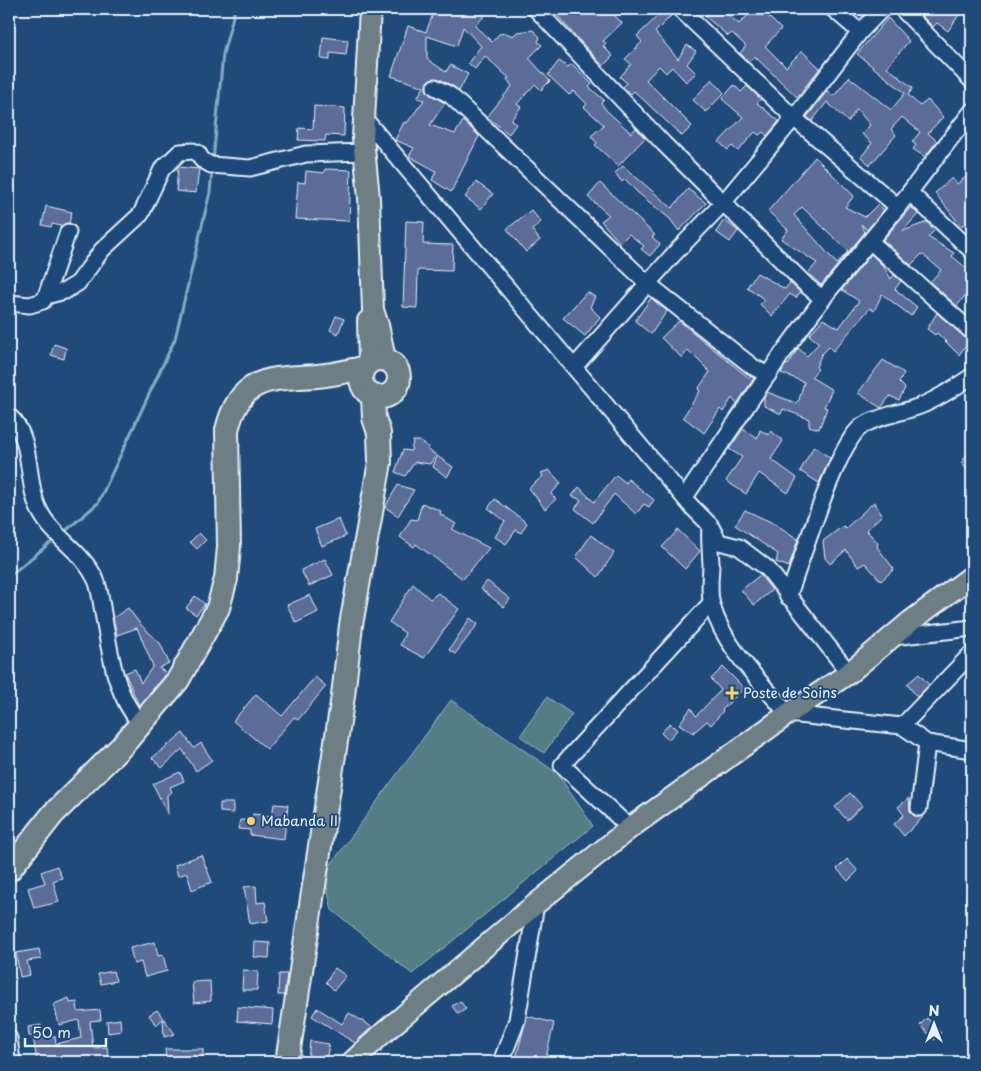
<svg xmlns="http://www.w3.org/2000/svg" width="981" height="1071" font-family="'Playpen Sans',sans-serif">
<rect width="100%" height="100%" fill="#1f4a7a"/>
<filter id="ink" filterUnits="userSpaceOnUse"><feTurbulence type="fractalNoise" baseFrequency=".02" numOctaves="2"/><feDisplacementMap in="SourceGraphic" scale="10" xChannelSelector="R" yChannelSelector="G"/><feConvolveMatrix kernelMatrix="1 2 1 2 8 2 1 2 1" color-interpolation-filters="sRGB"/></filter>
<g filter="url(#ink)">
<!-- green -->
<g fill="#537e86" stroke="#9eb8bf">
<path d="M547,697L572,714L544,753L520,736Z"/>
<path d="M451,700L557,773L593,826L412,974L332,910L324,874Z"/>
</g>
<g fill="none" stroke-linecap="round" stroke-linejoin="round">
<!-- stream -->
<g stroke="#86abc3" stroke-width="3">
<path d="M213,162L223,54L235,9"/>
<path d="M62,534L98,503L175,339L210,192L212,171"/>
<path d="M9,576L55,539"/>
</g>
</g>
<!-- building -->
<g fill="#5c6c99" stroke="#e8f1f8" fill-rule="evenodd">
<path d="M435,9H491L475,26L492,42L499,34L506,33L513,36L517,32L533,30L540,37L538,42L542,45L529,58L550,81L541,90L535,84L517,104L521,107L511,120L516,124L509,134L487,117L512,86L507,79L509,78L485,56L475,69L468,63L481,46L463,27L457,46L427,36V59L446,72L450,65L468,74L459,91L439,79H430L427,82V92L445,103L430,125L455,134L463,121L479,136L451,192L432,180L436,171L409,156L414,148L395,140L404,122L407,123L424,100L417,98L424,87L391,76L408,26L426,32Z"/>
<path d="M551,9H608L622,23L603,41L606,43L603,46L613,56L603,66Z"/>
<path d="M709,9H721L739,24L752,11L756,14L761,9L781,29L765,46L786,67L802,51L820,68L797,97L754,56L749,62L740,53L746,46L732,33L728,36L705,16Z"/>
<path d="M915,9H963L948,31L937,23L933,27Z"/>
<path d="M664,10L671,16L655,32L678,59L687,45L696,51L687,64L696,73L686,82L672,67L666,73L659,66L646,80L692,126L682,136L634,91L631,94L627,91L623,87L627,83L620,77L631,64L625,59L642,42L637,36Z"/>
<path d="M888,18L909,41L887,67L913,88L908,95L920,106L928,100L943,117L928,133L937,141L925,157L913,149L916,145L912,142L920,132L902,117L891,129L896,135L870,165L861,157L872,143L862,134L870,125L857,109L848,122L827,102L812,121L807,117L827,91L834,96L849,77L891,110L905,93L857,54Z"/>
<path d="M323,37L348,40L346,55L330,53V60L321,59Z"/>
<path d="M559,61L568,67L572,64L592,84L589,87L604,100L601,103L606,110L631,133L636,128L645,138L618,166L595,145L597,143L591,136L604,125L584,107L587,104L574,91L569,95L548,75Z"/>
<path d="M712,79L724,93L706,112L693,100Z"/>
<path d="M734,85L741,92L747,86L761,99L757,103L779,121L767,136L763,132L759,135L755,132L738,151L732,146L728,150L719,142L743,117L722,99Z"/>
<path d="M314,106L345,108L344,136L326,135L325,141L298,140L299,128L313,129Z"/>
<path d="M815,157L854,196L845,207L865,217L878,204L884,210L867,230L861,224L865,232L821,285L808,273L817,263L781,239L788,230L768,211ZM802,207L848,251L837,264L794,215Z"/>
<path d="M623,166L672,208L688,189L706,203L679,231L670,219L637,192L625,179L622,182L615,173Z"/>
<path d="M178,167L199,169L196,193L176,191Z"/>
<path d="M325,169L351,170L349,221L295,219L298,182L305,183L306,171L324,173Z"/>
<path d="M967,176L972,181V233L963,224L961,226L935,193L952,178L957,184Z"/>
<path d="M476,182L493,194L481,209L465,197Z"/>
<path d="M600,183L655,235L652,237L660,244L650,256L641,249L644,246L629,234L620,243L601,221L609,215L588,197Z"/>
<path d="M46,206L72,212L69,223L61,226L52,224L51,227L42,225Z"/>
<path d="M911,207L918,214L903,231L927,222L934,231L928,237L954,253L952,256L972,273V293L969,290L957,306L930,282L941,270L922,254L911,265L883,240Z"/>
<path d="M531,210L541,222L532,230L540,240L526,252L507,229Z"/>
<path d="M724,220L738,231L730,242L716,232Z"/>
<path d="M406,221L424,222L423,244L453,245L452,271L418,270L417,308L403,307Z"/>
<path d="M871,254L884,267L891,279L894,275L901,281L895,289L917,307L911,316L882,294L874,311L870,308L833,351L829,347L821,355L816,367L818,369L811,377L832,390L824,407L827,408L819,429L809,426V419L783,409L781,414L764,406V398L767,392L796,403L799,400L804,382L781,373L786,364L788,365L798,348L807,356L819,343L809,335L823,319L839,328L859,301L842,290Z"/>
<path d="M757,273L785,289L790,283L800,292L796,298L790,294L772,316L760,304L765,300L747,287Z"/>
<path d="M587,292L595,297L590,307L600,317L585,336L563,318Z"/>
<path d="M651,298L667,311L651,334L635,321Z"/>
<path d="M937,313L969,341L959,355L937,333L935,335L927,329Z"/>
<path d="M336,316L344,319L338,334L330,330Z"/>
<path d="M679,321L749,378L750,376L754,378L737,404L732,398L723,412L720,409L704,433L683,417L700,391L698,389L710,372L688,350L682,358L661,338Z"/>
<path d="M54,344L66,348L64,359L51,355Z"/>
<path d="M883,360L904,373L899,382L905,388L899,400L890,396L881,408L858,393Z"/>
<path d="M743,429L757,438L760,430L769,435L771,431L783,441L771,459L797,478L788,493L759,473L746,494L726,481L742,457L729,449Z"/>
<path d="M413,441H419L429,447L428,450L436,455L430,464L415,462L405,476L395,472L403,450L411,451Z"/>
<path d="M814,446L830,458L819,483L800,471Z"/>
<path d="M972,447V475L961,463Z"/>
<path d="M437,456L453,467L447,477L433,467Z"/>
<path d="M549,470L561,483L551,494L556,499L545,509L529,488L543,476L541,473Z"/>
<path d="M616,475L626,483L628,479L654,500L649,507L644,504L636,514L614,494L593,523L575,509L581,500L572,496L579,487L594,502Z"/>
<path d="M398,485L414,490L398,516L385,507Z"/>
<path d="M495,499L527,523L521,533L516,530L506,544L495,537L505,521L488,508Z"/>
<path d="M874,502L882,515L866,530L878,543L877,547L894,569L881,581L865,563L858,567L846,550L830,564L825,558L823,541L843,526L846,528Z"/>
<path d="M422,503L441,511L440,514L456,524L452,529L489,548L463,579L416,544L414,547L400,537L411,519L417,520Z"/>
<path d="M745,510L775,524L798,539L789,567L776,562L778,554L735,525Z"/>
<path d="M339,519L346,536L322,546L315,529Z"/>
<path d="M678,530L700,551L685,569L662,547Z"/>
<path d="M199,533L206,540L197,549L190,542Z"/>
<path d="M591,535L614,553L598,577L576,557Z"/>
<path d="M325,559L333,575L309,586L301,570Z"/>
<path d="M760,575L772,590L754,605L741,590Z"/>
<path d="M487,581L510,599L504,607L481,589Z"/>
<path d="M413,584L430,599L438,593L459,609L424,658L400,645L405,633L389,622Z"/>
<path d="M310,595L318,612L296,623L287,605Z"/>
<path d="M195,596L205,604L196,615L186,608Z"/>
<path d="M128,608L140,624L160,643L169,663L159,668L166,673L139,706L125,673L135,669L141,683L153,666L137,628L117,635L113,618Z"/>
<path d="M470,618L478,624L455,654L449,650Z"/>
<path d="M723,667L744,688L722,710L723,711L711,725L707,721L693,733L679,724L691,708L696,716L721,690L711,679Z"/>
<path d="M919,674L929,685L917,697L907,684Z"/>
<path d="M315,677L326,686L298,720L294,717L267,749L233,721L256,694L282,716Z"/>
<path d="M670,723L677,730L668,740L661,733Z"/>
<path d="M183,733L194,748L201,743L212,760L196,771L182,749L162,768L152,758Z"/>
<path d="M180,772L184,781L170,787L172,792L167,795L168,815L153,784Z"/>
<path d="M850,793L862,806L847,820L835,807Z"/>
<path d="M909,798L910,811L913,815L918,817L924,816L904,836L894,824L904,815L898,807Z"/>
<path d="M220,803H233V813L220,812Z"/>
<path d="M274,804L288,805L284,839L250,835V830L238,829L240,820L252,821L253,814L272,816Z"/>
<path d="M201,855L212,882L192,890L187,873L178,876L175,865Z"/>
<path d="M847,859L858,871L848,881L837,869Z"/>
<path d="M57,866L62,878L53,881L59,902L34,908L28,888L45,883L41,872Z"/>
<path d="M256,886L257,903L265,902L268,921L250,924L244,887Z"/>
<path d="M155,942L158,956L163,955L167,971L145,977L141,962L134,964L130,948Z"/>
<path d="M255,942L270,943L269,958L254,957Z"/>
<path d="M39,949L41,959L27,961L30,975L20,977L16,953Z"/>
<path d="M335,968L346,976L334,990L326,982Z"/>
<path d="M243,970L258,971L257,990H242Z"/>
<path d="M113,971L116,981L101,984L98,974Z"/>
<path d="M279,974H287L284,995H278Z"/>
<path d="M210,981L211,1001L194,1003L192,982Z"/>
<path d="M69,998L70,1003L77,1002L78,1012L100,1010L101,1020L90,1021L93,1048L107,1047L109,1062H37L33,1036H29L28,1027L41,1025L42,1038L55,1036L56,1044L81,1038L79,1020L59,1025L54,1004Z"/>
<path d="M460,1001L466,1009L458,1014L452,1006Z"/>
<path d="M238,1007L273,1010L272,1024L237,1021Z"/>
<path d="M317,1008L342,1024L349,1013L372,1027L355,1043L312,1016Z"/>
<path d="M157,1010L164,1019L175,1034L164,1037L163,1019L156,1025L149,1015Z"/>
<path d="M527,1016L554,1023L545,1062H515Z"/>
<path d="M927,1018L941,1033L934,1040L920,1025Z"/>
<path d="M120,1019L121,1031L108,1033L107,1021Z"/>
<path d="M310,1041L329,1044L326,1062L308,1061Z"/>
<path d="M165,1049H203V1062H166Z"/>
</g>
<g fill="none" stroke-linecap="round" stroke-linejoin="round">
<!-- minor casing -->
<g stroke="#e8f1f8" stroke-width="19">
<g id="minor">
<path d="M536,9L664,144L807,286L823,299"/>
<path d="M680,9L794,118L898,207"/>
<path d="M833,9L860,32"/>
<path d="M902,9L972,81"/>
<path d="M435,87L450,95L647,283L753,367L768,375"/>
<path d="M364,118L691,506L710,525L719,542L739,547L768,569L849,673"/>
<path d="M910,193L972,251"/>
<path d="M871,242L972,332"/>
<path d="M46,296L68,232"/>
<path d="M9,303L30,305L43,301L46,296L65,291L78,283L102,250L141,214L162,169L180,152L193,151L198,153L202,160L211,165L250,168L306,154L364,152"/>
<path d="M575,366L673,255L723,203L794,118L860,32L882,9"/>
<path d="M9,416C33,437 26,478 37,505C49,536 81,548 96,580C100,589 101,602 103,613C110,650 114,694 140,723"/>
<path d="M685,497L782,354L827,293L898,207L972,111"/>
<path d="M710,525C709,538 710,550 711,563C711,576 708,591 712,605C723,646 761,682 788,714L902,726L927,743L972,750"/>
<path d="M788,597C801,563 837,443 862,426C878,416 902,413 920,406C938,399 956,387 972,376"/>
<path d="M893,637L972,628"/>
<path d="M902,726L972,653"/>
<path d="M919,808L927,743"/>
<path d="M630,828L562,765L711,603"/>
<path d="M9,1038L12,1062"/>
<path d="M501,1062L517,1020L536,904"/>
</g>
</g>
<!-- major casing -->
<g stroke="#e8f1f8" stroke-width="24">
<g id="major">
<path d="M370,9L363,138L369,198L373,310L378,325L385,359"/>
<path d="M368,321L369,362"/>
<path d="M352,1062L382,1034L526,912L630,828L788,714L849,673L911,621L972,576"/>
</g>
</g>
<!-- highway casing -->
<g stroke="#e8f1f8" stroke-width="26">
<g id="highway">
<circle cx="380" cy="378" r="19"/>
<path d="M9,870L53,814L122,746L178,680L218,608L226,579L229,547L227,430C240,375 271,379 317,376C332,375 348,371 363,368"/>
<path d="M287,1062L343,696L351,625L380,462L379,433L374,418L373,396"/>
</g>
</g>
<!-- minor -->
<use href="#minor" stroke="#1f4a7a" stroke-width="15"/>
<!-- major -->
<use href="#major" stroke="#6d7e84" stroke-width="20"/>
<!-- highway -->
<use href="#highway" stroke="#6d7e84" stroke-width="22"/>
</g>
</g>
<!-- markers -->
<g fill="#ffd166" stroke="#1f4a7a" stroke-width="2">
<path d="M729.5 685.5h5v5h5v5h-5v5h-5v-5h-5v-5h5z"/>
<circle cx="251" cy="821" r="5"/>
</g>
<g text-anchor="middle" stroke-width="4" stroke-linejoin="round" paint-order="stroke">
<!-- poi labels -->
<g font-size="14" fill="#e8f1f8" stroke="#1f4a7a" text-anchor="start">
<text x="743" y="698">Poste de Soins</text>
<text x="261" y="826">Mabanda II</text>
</g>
</g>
<!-- margin -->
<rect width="981" height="1071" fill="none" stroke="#1f4a7a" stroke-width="30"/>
<rect x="15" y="15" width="951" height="1041" fill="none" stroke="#e8f1f8" stroke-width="2" filter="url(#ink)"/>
<!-- north arrow -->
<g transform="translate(934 1024)" stroke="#1f4a7a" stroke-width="4" paint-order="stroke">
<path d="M0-4L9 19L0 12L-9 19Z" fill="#e8f1f8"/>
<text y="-8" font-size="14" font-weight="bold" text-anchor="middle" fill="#e8f1f8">N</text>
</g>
<!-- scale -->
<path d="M25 1038v8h81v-8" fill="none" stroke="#e8f1f8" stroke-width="2.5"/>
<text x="32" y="1038" font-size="15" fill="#e8f1f8" stroke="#1f4a7a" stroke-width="4" paint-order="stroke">50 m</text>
</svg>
